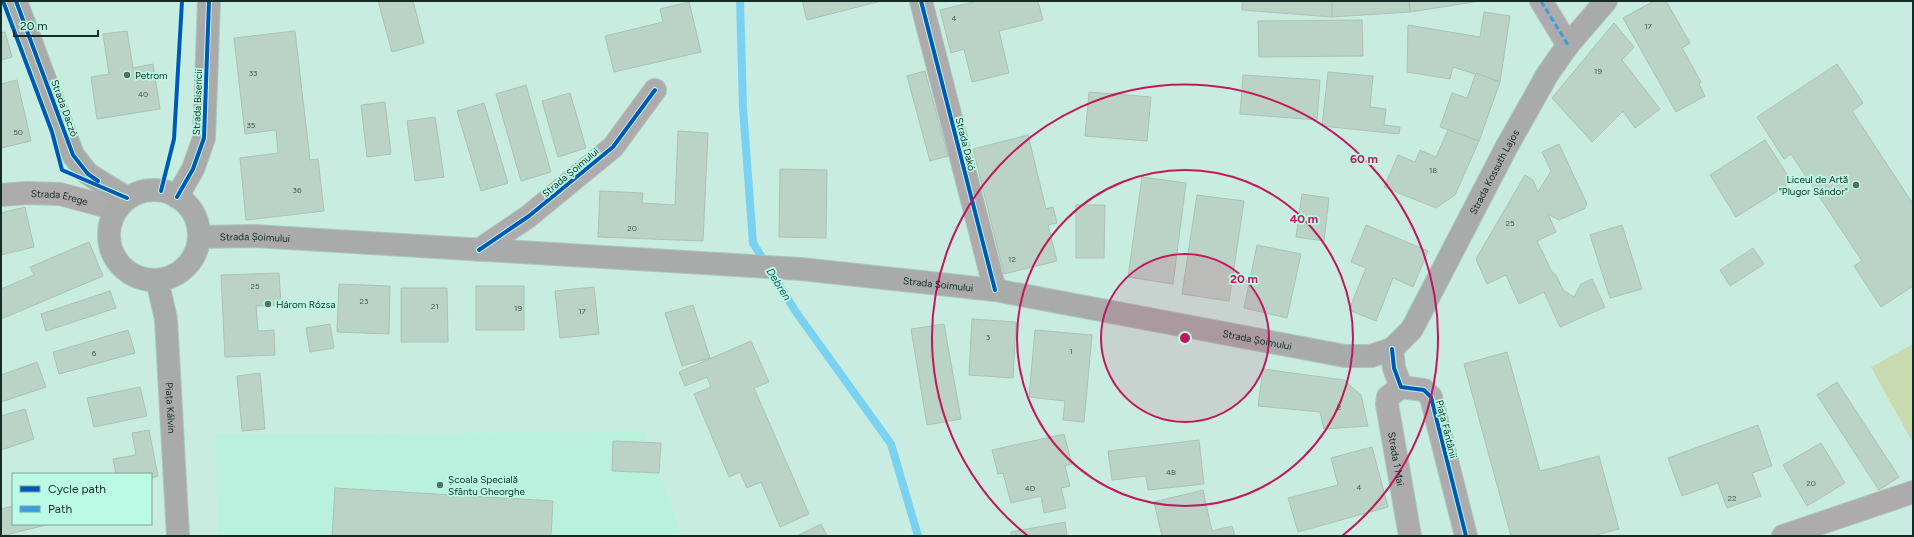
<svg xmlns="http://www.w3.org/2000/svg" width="1914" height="537" font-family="Figtree,sans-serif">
<rect width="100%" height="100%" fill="#c9ece0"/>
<!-- built -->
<path fill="#baf1de" d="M645,432L682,536H217L216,434Z"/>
<!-- green -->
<path fill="#c8dbb0" d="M1913,344V443L1871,367Z"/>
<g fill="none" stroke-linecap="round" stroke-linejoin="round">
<!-- stream -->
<path stroke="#7ad2f2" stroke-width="8" d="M740,1L743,108L753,243L796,312L891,444L918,536"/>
</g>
<!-- building -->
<g fill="#bad3c6" stroke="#aac2b6">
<path d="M378,1H413L424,43L392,52Z"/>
<path d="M802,1H881L807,20Z"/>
<path d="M977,1H1038L1043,20L999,31L1009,73L972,82L964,49L951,53L940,10Z"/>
<path d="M1242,1H1332V17L1242,10Z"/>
<path d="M1332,1H1409L1410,12L1332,17Z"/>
<path d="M1409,1H1480L1410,12Z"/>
<path d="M1654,1H1666L1690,43L1682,48L1701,82L1699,84L1705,96L1676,112L1623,18Z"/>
<path d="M689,2L701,52L614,72L605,36L663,22L660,9Z"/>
<path d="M1484,12L1510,16L1500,82L1453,67L1450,79L1407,72L1408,25L1480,37Z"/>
<path d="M1362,20L1363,56L1259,57L1258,21Z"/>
<path d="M1614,23L1634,47L1622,60L1660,109L1635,128L1623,111L1592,142L1552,98Z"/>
<path d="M127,31L133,68L153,64L160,109L97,119L91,77L109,74L103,34Z"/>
<path d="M295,31L310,160L318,159L324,211L246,220L240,158L278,153L276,130L245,134L234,38Z"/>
<path d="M5,32L12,57L1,60V33Z"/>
<path d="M1837,64L1863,103L1852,111L1913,204V286L1881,307L1854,266L1862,261L1791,154L1784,159L1757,117Z"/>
<path d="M925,71L948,156L930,161L907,76Z"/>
<path d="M1328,72L1373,76L1370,107L1386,109L1384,125L1400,127L1399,134L1322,126Z"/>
<path d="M1476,73L1500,82L1479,141L1440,127L1452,93L1467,98Z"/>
<path d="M1243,75L1320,80L1317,120L1240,114Z"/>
<path d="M17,80L31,141L1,148V84Z"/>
<path d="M526,85L551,172L521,181L496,94Z"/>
<path d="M1089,92L1151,97L1147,141L1085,136Z"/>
<path d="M570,93L586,148L558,157L542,101Z"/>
<path d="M385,102L391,154L367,157L361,105Z"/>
<path d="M484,103L508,183L481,191L457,111Z"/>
<path d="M435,117L444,177L415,181L407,121Z"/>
<path d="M1448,130L1479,141L1455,195L1436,208L1384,187L1398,155L1415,162L1420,150L1436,157Z"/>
<path d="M678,131L708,133L703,241L598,237L600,191L643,193L642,203L675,205Z"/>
<path d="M1028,135L1046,209L1053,207L1057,223L1048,225L1057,261L1004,274L973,149Z"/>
<path d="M1765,140L1792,182L1736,217L1710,175Z"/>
<path d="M1559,144L1587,204L1584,209L1559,220L1548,214L1556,232L1537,241L1552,272L1556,275L1563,290L1574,297L1581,284L1592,279L1605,307L1560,327L1544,292L1519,304L1506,275L1487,284L1476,259L1525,175L1533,180L1538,192L1551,171L1542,152Z"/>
<path d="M780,169L827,170L826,238L779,237Z"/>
<path d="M1142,177L1186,183L1173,284L1128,277Z"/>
<path d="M1302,194L1329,198L1324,241L1296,237Z"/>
<path d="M1197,195L1244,201L1229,301L1182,294Z"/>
<path d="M1076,205H1105L1104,258H1076Z"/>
<path d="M25,207L34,247L1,255V213Z"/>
<path d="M1366,225L1428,251L1413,287L1393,278L1376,321L1349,310L1366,268L1351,262Z"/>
<path d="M1622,225L1642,289L1610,298L1590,235Z"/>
<path d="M89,242L103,276L1,319V289L34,275L30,267Z"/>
<path d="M1257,245L1301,254L1287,318L1244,308Z"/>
<path d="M1753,248L1764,264L1730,286L1720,270Z"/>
<path d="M279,273L281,305L256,306L258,331L274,330L275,355L225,357L221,275Z"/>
<path d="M339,284L390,286L389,334L337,332Z"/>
<rect x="476" y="286" width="48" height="44"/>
<path d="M594,287L599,334L560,338L555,291Z"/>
<path d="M401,288H447L448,342H401Z"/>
<path d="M110,291L116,308L46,331L41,314Z"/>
<path d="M693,305L710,358L682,366L665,313Z"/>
<path d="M972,319L1016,322L1013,378L969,375Z"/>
<path d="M330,324L334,348L310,352L306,328Z"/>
<path d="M944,324L961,419L927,425L911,329Z"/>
<path d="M128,330L135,353L59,374L53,352Z"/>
<path d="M1035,330L1092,335L1084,422L1063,420L1065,401L1029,397Z"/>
<path d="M751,341L769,382L754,388L809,514L780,527L761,482L747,488L740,472L729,477L694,394L711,387L707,377L685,386L679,372Z"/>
<path d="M1507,352L1540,471L1599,456L1619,529L1593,536H1511L1464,364Z"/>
<path d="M37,362L46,387L1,402V375Z"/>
<path d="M1263,369L1344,380L1361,395L1368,426L1324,429L1320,412L1258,406Z"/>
<path d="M260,373L265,429L242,431L237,376Z"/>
<path d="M1837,382L1899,477L1879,490L1817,395Z"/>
<path d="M140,387L147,416L94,427L87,398Z"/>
<path d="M25,409L34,439L1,450V416Z"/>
<path d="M1758,425L1772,466L1752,473L1761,496L1727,508L1718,483L1682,496L1668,458Z"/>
<path d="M149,430L158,476L151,478V474H116L113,459L136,455L132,433Z"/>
<path d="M1064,434L1072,464L1065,466L1070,486L1061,488L1066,508L1044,513L1041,496L1011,503L1003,473L998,474L992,450Z"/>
<path d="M1199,440L1204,484L1148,490L1146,476L1112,480L1108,451Z"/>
<path d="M613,441L661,443L659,473L612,471Z"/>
<path d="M1821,443L1845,483L1807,506L1783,465Z"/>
<path d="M1372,447L1388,507L1298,532L1288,498L1338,485L1331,458Z"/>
<path d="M335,488L553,501L551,536H332Z"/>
<path d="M1203,490L1212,531L1232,526L1235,536H1162L1154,502Z"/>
<path d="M13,506V524H51L1,536V509Z"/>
<path d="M1065,522L1067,536H1011V532Z"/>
<path d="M821,524L827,536H797Z"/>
</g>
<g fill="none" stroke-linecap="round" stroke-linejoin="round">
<!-- street casing -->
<g stroke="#abc7be" stroke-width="24">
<g id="street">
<path d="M921,1L995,290"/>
<path d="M1541,1L1568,45"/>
<path id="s1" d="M1,195L27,193L60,194L116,209"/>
<path d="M479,250L529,216L613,147L655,90"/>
<path d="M1392,349L1394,368L1401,387L1424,390L1431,397L1466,536"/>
<path id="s2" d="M1401,387L1388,397L1387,404L1410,536"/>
<path d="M1783,536L1913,492"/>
</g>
</g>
<!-- secondary casing -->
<g stroke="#abc7be" stroke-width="24">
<g id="secondary">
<path d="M16,1L73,155L88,174L127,198"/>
<circle cx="154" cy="235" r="45"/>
<path d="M177,197L193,169L204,138L209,1"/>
<path id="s3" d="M199,237L254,236L801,269L995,290L1345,356H1371L1392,349L1412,329L1506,148L1547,75L1568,45L1606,1"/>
<path id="s4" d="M157,280L166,319L178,536"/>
</g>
</g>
<!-- street -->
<use href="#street" stroke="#aeabad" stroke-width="22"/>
<!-- secondary -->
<use href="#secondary" stroke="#a8abaa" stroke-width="22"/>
<!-- quiet -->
<path stroke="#3b9ce0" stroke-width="3" stroke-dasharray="6 3" stroke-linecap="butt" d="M1541,1L1568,45"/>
<!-- cycleway casing -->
<g stroke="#bbfae4" stroke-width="6">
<g id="cycleway">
<path d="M3,1L52,132L62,170L127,198"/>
<path d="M16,1L73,155L88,174L98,181"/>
<path d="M921,1L995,290"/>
<path d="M161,191L174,139L182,1"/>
<path d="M177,197L193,169L204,138L209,1"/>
<path d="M479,250L529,216L613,147L655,90"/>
<path d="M1392,349L1394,368L1401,387L1424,390L1431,397L1466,536"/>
</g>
</g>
<!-- cycleway -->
<use href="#cycleway" stroke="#0057b8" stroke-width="4"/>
</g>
<!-- distance rings -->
<circle cx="1185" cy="338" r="84" fill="#c2185b" fill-opacity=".12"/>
<g fill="none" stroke="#c2185b" stroke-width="2">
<circle cx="1185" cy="338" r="84"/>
<circle cx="1185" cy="338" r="168"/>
<path d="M1028 536A253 253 0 1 1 1342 536"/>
</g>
<!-- markers -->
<g fill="#536f66" stroke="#bbfae4" stroke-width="1.5">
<circle cx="127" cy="75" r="4"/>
<circle cx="1856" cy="185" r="4"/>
<circle cx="268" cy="304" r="4"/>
<circle cx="440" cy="485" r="4"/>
</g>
<g text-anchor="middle" stroke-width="3.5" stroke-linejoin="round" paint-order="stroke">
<!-- number labels -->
<g font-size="8" fill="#3e584f">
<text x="954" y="21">4</text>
<text x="1648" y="29">17</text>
<text x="1598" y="74">19</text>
<text x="253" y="76">33</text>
<text x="143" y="97">40</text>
<text x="251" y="128">35</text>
<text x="18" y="135">50</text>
<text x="1433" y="173">18</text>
<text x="297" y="193">36</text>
<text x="1510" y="226">25</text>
<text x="632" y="231">20</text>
<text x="1012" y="262">12</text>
<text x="255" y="289">25</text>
<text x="364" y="304">23</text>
<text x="435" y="309">21</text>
<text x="518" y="311">19</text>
<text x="582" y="314">17</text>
<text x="988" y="340">3</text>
<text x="1071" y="354">1</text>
<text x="94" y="356">6</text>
<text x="1339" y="410">2</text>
<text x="1171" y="475">4B</text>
<text x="1811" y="486">20</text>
<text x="1359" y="490">4</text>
<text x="1030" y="491">4D</text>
<text x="1732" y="501">22</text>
</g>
<!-- poi labels -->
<g font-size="10" fill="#132c25" stroke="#bbfae4" text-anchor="start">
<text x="135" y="79">Petrom</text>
<text x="1848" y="183" text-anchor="end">Liceul de Artă<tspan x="1848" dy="12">"Plugor Sándor"</tspan></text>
<text x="276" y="308">Három Rózsa</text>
<text x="448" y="483">Școala Specială<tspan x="448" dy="12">Sfântu Gheorghe</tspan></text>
</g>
<!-- street labels -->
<g font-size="10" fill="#132c25" stroke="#bbfae4">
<text transform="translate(197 102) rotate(-88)" y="4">Strada Bisericii</text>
<text transform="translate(65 108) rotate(70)" y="4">Strada Daczó</text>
<text transform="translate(966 144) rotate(76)" y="4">Strada Dakó</text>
<text transform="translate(570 172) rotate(-40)" y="4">Strada Șoimului</text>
<text dy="4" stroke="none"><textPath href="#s3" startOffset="1408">Strada Kossuth Lajos</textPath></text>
<text dy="4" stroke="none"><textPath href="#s1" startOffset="59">Strada Erege</textPath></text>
<text dy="4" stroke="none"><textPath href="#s3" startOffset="56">Strada Șoimului</textPath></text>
<text dy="4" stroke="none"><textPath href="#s3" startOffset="741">Strada Șoimului</textPath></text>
<text dy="4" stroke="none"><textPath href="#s3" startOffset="1065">Strada Șoimului</textPath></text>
<text dy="4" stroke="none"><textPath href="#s4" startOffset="129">Piața Kálvin</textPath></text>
<text transform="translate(1447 429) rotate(76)" y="4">Piața Fântânii</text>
<text dy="4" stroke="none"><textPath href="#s2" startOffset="79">Strada 1 Mai</textPath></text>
</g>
<!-- water labels -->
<g font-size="11" font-style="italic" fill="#235167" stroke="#bbfae4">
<text transform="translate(779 284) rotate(58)" y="4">Debren</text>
</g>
</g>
<circle cx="1185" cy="338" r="6" fill="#c2185b" stroke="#bbfae4" stroke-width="2"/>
<g font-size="12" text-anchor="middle" font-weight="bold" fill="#c2185b" stroke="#bbfae4" stroke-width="3.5" stroke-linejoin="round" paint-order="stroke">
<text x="1364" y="163">60 m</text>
<text x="1304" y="223">40 m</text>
<text x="1244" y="283">20 m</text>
</g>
<!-- border -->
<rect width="1914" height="537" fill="none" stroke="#132c25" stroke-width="4"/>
<!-- legend -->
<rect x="12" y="473" width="140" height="52" fill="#bbfae4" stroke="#78a898"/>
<rect x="20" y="486" width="20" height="6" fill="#0057b8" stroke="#78a898"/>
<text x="48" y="493" font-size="12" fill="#132c25">Cycle path</text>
<rect x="20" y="506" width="20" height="6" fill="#3b9ce0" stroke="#78a898"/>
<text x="48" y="513" font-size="12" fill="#132c25">Path</text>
<!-- scale -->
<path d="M14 30v6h84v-6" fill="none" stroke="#132c25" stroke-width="2"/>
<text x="20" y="30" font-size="12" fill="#132c25" stroke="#bbfae4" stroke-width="3" paint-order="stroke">20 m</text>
</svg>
